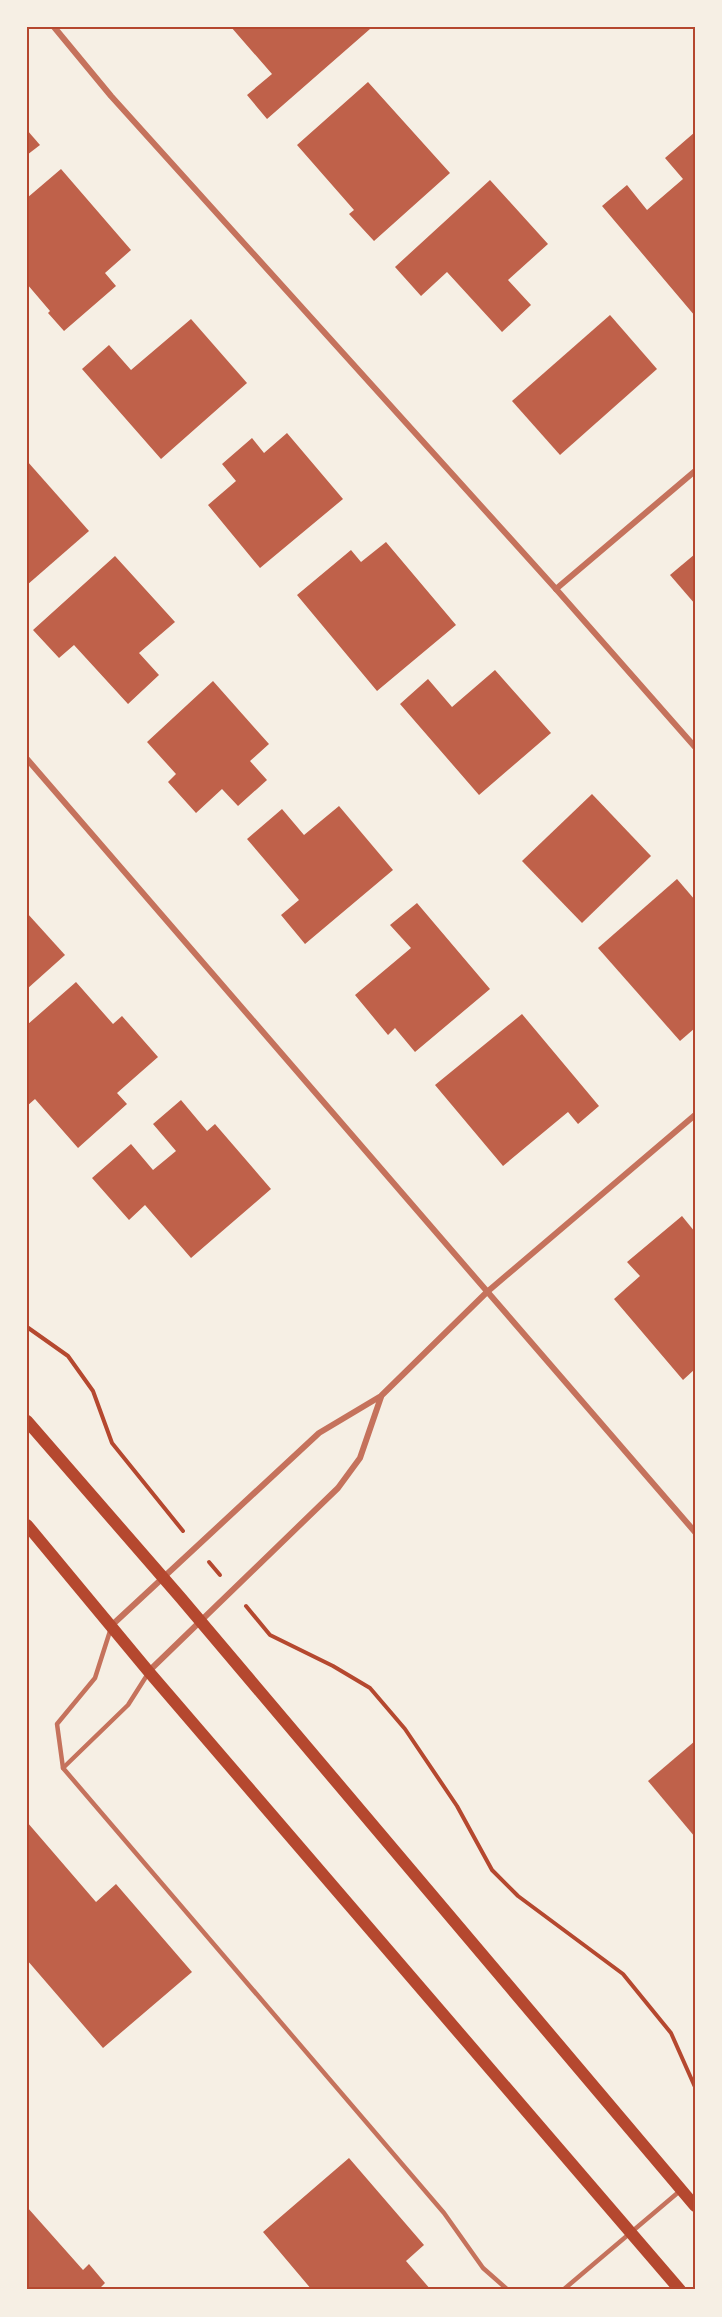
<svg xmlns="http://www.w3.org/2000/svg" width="722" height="2317" font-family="'Open Sans',sans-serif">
<rect width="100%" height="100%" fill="#f6efe4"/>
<!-- building -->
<g fill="#bf614a">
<path d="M231,27H368L370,29L267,119L247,95L272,74Z"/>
<path d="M368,82L450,173L374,241L349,214L354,210L297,145Z"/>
<path d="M27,130L40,145L27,155Z"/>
<path d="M695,132V316L602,206L627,185L647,210L683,179L665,158Z"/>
<path d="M61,169L131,250L105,273L116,286L64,331L48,313L50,311L27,284V198Z"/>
<path d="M490,180L548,244L508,280L531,305L502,332L447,272L421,296L395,267Z"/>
<path d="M610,315L657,369L560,455L512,401Z"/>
<path d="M191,319L247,383L161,459L82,369L109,345L131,370Z"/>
<path d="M287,433L343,499L260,568L208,505L236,481L222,464L252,438L264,453Z"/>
<path d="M27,461L89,531L27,585Z"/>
<path d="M386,542L456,625L377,691L297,595L351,550L361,562Z"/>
<path d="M695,554V604L670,575Z"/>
<path d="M115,556L175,622L139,653L159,675L128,704L74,645L59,658L33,630Z"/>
<path d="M495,670L551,733L479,795L400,704L428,679L452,707Z"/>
<path d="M213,681L269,744L250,761L267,780L238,806L222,789L196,813L168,782L176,774L147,742Z"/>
<path d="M592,794L651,856L582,923L522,861Z"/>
<path d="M339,806L393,870L305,944L281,915L299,900L247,839L282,809L304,835Z"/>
<path d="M677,879L695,900V1028L680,1041L598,948Z"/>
<path d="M417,903L490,989L415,1052L395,1028L388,1035L355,995L411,948L390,925Z"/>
<path d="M27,913L65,955L27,989Z"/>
<path d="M76,982L113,1024L122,1016L158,1057L117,1093L127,1104L78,1148L35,1099L27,1106V1025Z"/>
<path d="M522,1014L599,1106L578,1124L568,1112L503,1166L435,1085Z"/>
<path d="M181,1100L207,1131L215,1124L271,1189L191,1258L145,1205L129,1220L92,1178L131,1144L153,1170L176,1151L153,1124Z"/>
<path d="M682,1216L695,1232V1369L683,1380L614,1299L640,1276L627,1262Z"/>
<path d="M695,1741V1837L648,1781Z"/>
<path d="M27,1822L96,1902L116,1884L192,1972L103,2048L27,1960Z"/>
<path d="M349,2158L424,2245L406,2261L431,2290H312L263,2232Z"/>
<path d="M27,2207L83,2270L89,2264L105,2283L98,2290H27Z"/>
</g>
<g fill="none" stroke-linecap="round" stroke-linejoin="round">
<!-- path -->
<g stroke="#b5482f" stroke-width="4">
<path d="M27,1327L68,1356L93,1391L112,1443L183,1531"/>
<path d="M209,1562L220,1575"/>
<path d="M246,1606L270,1635L333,1666L370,1688L405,1729L457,1806L492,1870L518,1896L623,1974L671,2033L695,2087"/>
</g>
<!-- service -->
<g stroke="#c5725c" stroke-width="4.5">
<path d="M111,1628L95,1678L57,1724L63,1768L444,2213L483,2268L508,2290"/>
<path d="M63,1768L128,1705L149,1672"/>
<path d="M563,2290L681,2190"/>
</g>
<!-- minor -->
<g stroke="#c5725c" stroke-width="6">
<path d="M54,27L111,96L556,589L695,747"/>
<path d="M556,589L695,471"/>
<path d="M27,759L695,1532"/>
<path d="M111,1626L319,1433L381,1396L487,1292L695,1115"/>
<path d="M149,1671L338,1488L360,1458L381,1397"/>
</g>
<!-- secondary -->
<g stroke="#b5482f" stroke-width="12">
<path d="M27,1421L180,1597L695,2206"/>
<path d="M27,1525L149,1672L680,2290"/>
</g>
</g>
<!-- border -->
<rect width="722" height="2317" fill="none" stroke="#f6efe4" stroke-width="57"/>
<rect x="28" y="28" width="666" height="2260" fill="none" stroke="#b5482f" stroke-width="2"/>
</svg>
